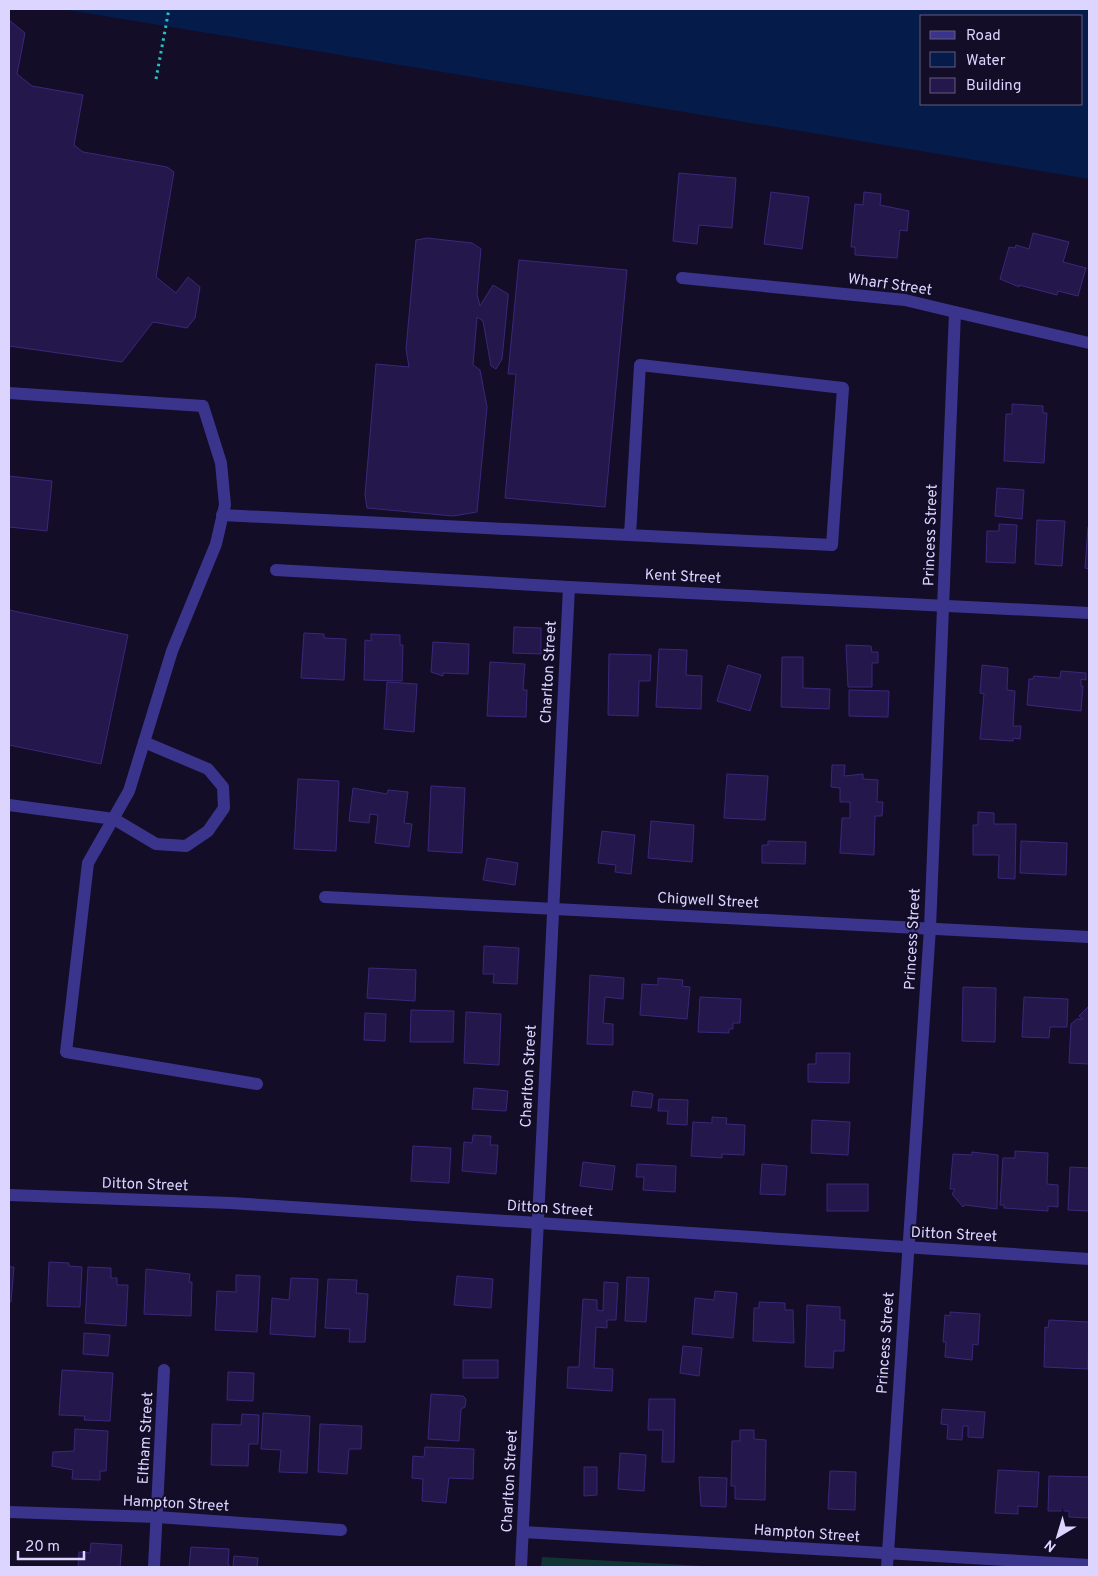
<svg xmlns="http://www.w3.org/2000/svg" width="1098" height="1576" font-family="Overpass,sans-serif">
<rect width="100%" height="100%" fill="#130d28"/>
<!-- green -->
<path fill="#103333" d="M542,1557L721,1567H541Z"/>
<!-- water -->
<path fill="#051b4a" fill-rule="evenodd" d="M62,9H1089V179ZM922,16H1082V104H922Z"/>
<!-- building -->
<g fill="#24174b" stroke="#3b277a">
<path d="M9,20L25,33L17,74L32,86L83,95L74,145L83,152L167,167L174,172L156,277L176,293L188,277L200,287L195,318L187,328L153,322L122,362L9,346Z"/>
<path d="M679,173L736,178L732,228L699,225L697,244L673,241Z"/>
<path d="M771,192L809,197L802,249L764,244Z"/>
<path d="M864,192L881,194L880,205L909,211L907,231L900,230L897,258L855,255V247H851L855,204L863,205Z"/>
<path d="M1033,233L1069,242L1063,262L1086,268L1078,296L1058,291L1057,295L1019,285V287L1000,279L1009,247L1015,248L1016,245L1029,249Z"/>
<path d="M427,238L472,243L481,249L477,294L480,306L493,285L508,294V298L502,359L496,369L491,366L483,321L477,317L473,365L480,370L487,407L477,512L453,516L367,508L365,495L376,364L409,367L406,349L416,240Z"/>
<path d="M519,260L627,270L605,507L505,498L516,374H508Z"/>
<path d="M1012,404L1043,406V413H1047L1044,463L1004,461L1006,414H1012Z"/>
<path d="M9,476L52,481L47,531L9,527Z"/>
<path d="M997,488L1024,490L1022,519L995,516Z"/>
<path d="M1037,520L1065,521L1062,566L1035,564Z"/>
<path d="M999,524L1017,525L1015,563L986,562L987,531H999Z"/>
<path d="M1088,527H1089V569L1085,568Z"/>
<path d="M9,610L128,635L101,764L9,745Z"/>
<path d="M514,627L541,628V654L513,653Z"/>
<path d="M304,633L324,634V638L346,639L344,680L301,678Z"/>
<path d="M371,634L400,635V645H403L402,681L364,680L365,640L371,641Z"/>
<path d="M433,642L469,644L468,674L443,673V676L431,672Z"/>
<path d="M846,645L871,646L872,652H878V663H872V687H848Z"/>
<path d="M659,649L687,650L686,675L702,676L701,709L656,707Z"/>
<path d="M609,654L651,655L650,681H639L638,716L608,715Z"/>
<path d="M782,657H803V688L830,689L829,709L781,707Z"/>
<path d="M490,662L525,664L523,690H527L526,717L487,716Z"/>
<path d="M728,665L761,675L750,711L717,701Z"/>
<path d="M982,665L1008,668L1007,690L1015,691L1013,726H1021L1020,739L1013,738V741L980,739L984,694L980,693Z"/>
<path d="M1061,671L1086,673V680L1081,679V686H1083L1081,711L1027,705L1029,679H1033L1034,676L1060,678Z"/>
<path d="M387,682L417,684L414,732L384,729Z"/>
<path d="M849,690L889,691L888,717L849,716Z"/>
<path d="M832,765H845L844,776L863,774V779L878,780L877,802H883L882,816H875L874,855L840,853L842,818H850V802H840V788L831,787Z"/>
<path d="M727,774L768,776L765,820L724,818Z"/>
<path d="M298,779L339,781L336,851L294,849Z"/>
<path d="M431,786L465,788L462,853L428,851Z"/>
<path d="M353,788L387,794L388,790L408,792L404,823L412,824L409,847L375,843L378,815L370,814L369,823L349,821Z"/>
<path d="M978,812L994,813V824H1016L1015,879L998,878L999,855H973V825H978Z"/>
<path d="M651,821L694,825L692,862L648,858Z"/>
<path d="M602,831L635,835L631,874L615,872L616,865L598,863Z"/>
<path d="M768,841L806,842L805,864L762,863V845H768Z"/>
<path d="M1021,841L1067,843L1066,875L1020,873Z"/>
<path d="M487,858L518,863L515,885L483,880Z"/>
<path d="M484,946L519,948L517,984L493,983L494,974H483Z"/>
<path d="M369,968L416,970L415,1001L367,998Z"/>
<path d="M590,975L624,978L623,999L605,997L603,1023L613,1024V1045L587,1044Z"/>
<path d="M658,978L683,980L682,986L690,987L687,1019L640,1015L642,984L658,985Z"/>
<path d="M963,987L996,988L995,1042L962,1041Z"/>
<path d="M700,997L741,999L740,1023H733V1029H729V1033L698,1032Z"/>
<path d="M1024,997L1068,999L1067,1027H1050L1049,1038L1022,1037Z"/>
<path d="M1089,1006V1064L1069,1063L1071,1024L1077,1019H1083L1079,1016Z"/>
<path d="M411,1010L454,1011L453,1042H410Z"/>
<path d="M466,1012L501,1014L499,1065L464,1063Z"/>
<path d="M365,1013L386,1014L385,1041L364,1040Z"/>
<path d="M816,1053H850L849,1083L808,1082V1064H816Z"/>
<path d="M474,1088L508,1091L506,1111L472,1109Z"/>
<path d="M633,1091L653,1094L651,1108L631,1106Z"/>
<path d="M659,1099L688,1100L687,1125L667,1124L668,1111H658Z"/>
<path d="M712,1117L727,1118L726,1124L745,1125L744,1155L722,1154V1158L691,1156L693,1122L712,1123Z"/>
<path d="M812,1120L850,1122L848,1155L811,1153Z"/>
<path d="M473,1135L491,1136L490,1145H498L496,1174L462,1171L464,1142L472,1143Z"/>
<path d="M413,1146L451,1148L449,1183L411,1181Z"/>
<path d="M1015,1151L1048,1153L1047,1184L1058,1185V1207L1048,1206V1211L1004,1208V1205H1000L1003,1158H1015Z"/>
<path d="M972,1152L998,1155L997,1209L965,1205L963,1207L952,1194L955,1189H950L953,1154L972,1155Z"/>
<path d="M583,1162L615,1166L612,1190L580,1186Z"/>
<path d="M637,1164L676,1166L675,1192L643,1190L644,1177H636Z"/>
<path d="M762,1164L787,1166L785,1195L760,1194Z"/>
<path d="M1070,1167L1089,1168V1211L1068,1210Z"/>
<rect x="827" y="1184" width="41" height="27"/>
<path d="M49,1262L69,1263V1266L82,1267L80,1307L47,1306Z"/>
<path d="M9,1263L10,1267H14L11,1302H9Z"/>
<path d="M88,1267L111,1268V1278H117V1285H128L126,1326L85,1323Z"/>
<path d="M146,1269L190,1274L189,1282H192L191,1316L144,1314Z"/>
<path d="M236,1275L260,1276L257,1332L215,1330L217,1291L236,1292Z"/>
<path d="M457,1276L493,1279L491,1308L454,1305Z"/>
<path d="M627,1277L649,1278L646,1322L625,1321Z"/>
<path d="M291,1278L318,1279L315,1337L270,1334L272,1298L289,1300Z"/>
<path d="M328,1279L357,1280L356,1293L368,1294L365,1342H349L350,1329L325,1328Z"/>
<path d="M604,1282L618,1283L616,1320H607V1328L596,1327L594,1368L613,1369L612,1391L567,1388L568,1367H579L583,1299L597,1300V1310L603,1311Z"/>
<path d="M715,1291L737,1293L733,1338L692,1334L695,1298L714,1300Z"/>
<path d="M759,1302L785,1303V1310H793L794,1343L753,1341L754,1308H759Z"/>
<path d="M807,1305L840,1307V1320H845L844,1351H834L833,1368L805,1367Z"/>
<path d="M950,1312L980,1314L978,1345L973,1344L972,1360L945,1357L946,1342H943L945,1315L950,1316Z"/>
<path d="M1049,1320L1089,1322L1088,1369L1044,1367L1045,1327L1048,1328Z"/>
<path d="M84,1333L110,1335L108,1356L83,1354Z"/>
<path d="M683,1346L702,1348L699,1376L680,1373Z"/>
<rect x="463" y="1360" width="35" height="18"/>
<path d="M62,1370L113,1373L110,1421L84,1420L85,1416L59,1415Z"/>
<path d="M228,1372L254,1373L253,1401L227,1400Z"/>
<path d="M431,1394L463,1396L466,1399L465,1407L461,1409L459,1441L428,1439Z"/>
<path d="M649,1399H675L674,1462H662L663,1430H648Z"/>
<path d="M942,1409L985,1412L983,1438L968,1437V1426H963L962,1440L947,1439L948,1425L941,1424Z"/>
<path d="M263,1413L310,1416L307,1473L279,1472L281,1450L261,1449Z"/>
<path d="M242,1414L259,1415L258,1444H249L248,1466L211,1465L212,1424L241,1425Z"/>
<path d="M320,1424L362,1426L361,1449H349L347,1474L318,1472Z"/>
<path d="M75,1429L108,1431L106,1471H100V1480L72,1479L73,1470L52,1466L53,1452L74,1451Z"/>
<path d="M740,1430H754V1439L766,1440L765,1500L735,1499V1486H731L732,1441H740Z"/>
<path d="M425,1447L474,1449L473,1479L449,1478L446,1503L422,1501L423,1479L412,1478L413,1456L424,1457Z"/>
<path d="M620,1453L646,1455L644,1491L618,1489Z"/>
<path d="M584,1467H597V1495L584,1496Z"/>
<path d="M998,1470L1039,1472L1037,1507L1018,1506V1514L995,1513Z"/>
<path d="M830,1471L856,1472L855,1510L828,1509Z"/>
<path d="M1049,1476L1089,1477V1518L1069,1517V1511H1048Z"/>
<path d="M699,1477L727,1478L726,1507L701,1506Z"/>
<path d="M91,1543L122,1545L120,1567H78L79,1552L90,1553Z"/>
<path d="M191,1547L229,1549L228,1565L231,1567H189Z"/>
<path d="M234,1556L258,1558L257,1567H233Z"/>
</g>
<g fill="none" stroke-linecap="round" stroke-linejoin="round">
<!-- path -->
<path stroke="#23c4c2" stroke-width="3" stroke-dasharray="2.5 4" stroke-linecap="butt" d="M156,79L169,9"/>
<!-- service -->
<g stroke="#3b348c" stroke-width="12">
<path d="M9,393L203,406L221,463L225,505L216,544L172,651L129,791L88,863L66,1052L257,1084"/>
<path d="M222,515L832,545L843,388L640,365L630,535"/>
<path d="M9,805L114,819L156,844L186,846L208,831L224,808L223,787L208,769L144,742"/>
</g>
<!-- minor -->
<g stroke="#3b348c" stroke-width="12">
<path d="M682,278L905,300L955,312"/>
<path d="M276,570L569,587L1089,613"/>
<path d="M325,897L1089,937"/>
<path d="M9,1195L231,1203L1089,1259"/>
<path d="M9,1512L157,1517L341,1530"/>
<path d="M523,1532L1089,1565"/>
<path d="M154,1567L164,1370"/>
<path d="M521,1567L569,587"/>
</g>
<!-- tertiary -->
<path stroke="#3b348c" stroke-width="12" d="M887,1567L930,928L955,312L1089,343"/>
</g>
<g text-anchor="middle" stroke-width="4" stroke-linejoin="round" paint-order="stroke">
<!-- street labels -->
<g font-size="15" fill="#dbd5ff" stroke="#130d28">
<text transform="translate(890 284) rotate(8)" y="5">Wharf Street</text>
<text transform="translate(930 535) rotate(-88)" y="5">Princess Street</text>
<text transform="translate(683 576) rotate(3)" y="5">Kent Street</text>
<text transform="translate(548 672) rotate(-87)" y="5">Charlton Street</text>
<text transform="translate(708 900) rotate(3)" y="5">Chigwell Street</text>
<text transform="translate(912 939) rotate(-87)" y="5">Princess Street</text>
<text transform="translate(528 1076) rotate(-87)" y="5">Charlton Street</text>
<text transform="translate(145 1184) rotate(2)" y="5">Ditton Street</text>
<text transform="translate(550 1208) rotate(4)" y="5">Ditton Street</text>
<text transform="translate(954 1234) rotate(3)" y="5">Ditton Street</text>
<text transform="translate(885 1343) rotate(-86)" y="5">Princess Street</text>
<text transform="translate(145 1438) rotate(-87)" y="5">Eltham Street</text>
<text transform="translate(509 1481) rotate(-87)" y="5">Charlton Street</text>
<text transform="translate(176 1503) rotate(3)" y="5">Hampton Street</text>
<text transform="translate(807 1533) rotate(4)" y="5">Hampton Street</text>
</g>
</g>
<!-- border -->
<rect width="1098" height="1576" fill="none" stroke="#dbd5ff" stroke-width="20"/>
<!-- legend -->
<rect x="920" y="15" width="162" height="90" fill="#130d28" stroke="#635d7e"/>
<rect x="930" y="31" width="25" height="8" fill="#3b348c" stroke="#635d7e"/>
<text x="966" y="40" font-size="15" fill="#dbd5ff">Road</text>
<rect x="930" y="52" width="25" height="15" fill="#051b4a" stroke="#635d7e"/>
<text x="966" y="65" font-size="15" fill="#dbd5ff">Water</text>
<rect x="930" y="78" width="25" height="15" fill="#24174b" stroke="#635d7e"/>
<text x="966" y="90" font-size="15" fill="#dbd5ff">Building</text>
<!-- north arrow -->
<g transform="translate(1058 1536) rotate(218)" stroke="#130d28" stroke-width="4" paint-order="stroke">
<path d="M0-4L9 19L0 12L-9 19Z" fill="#dbd5ff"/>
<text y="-8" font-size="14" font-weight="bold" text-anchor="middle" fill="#dbd5ff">N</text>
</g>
<!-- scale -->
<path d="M18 1551v8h66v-8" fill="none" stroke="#dbd5ff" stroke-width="2.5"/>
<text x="25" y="1551" font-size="15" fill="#dbd5ff" stroke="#130d28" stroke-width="4" paint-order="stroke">20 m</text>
</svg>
